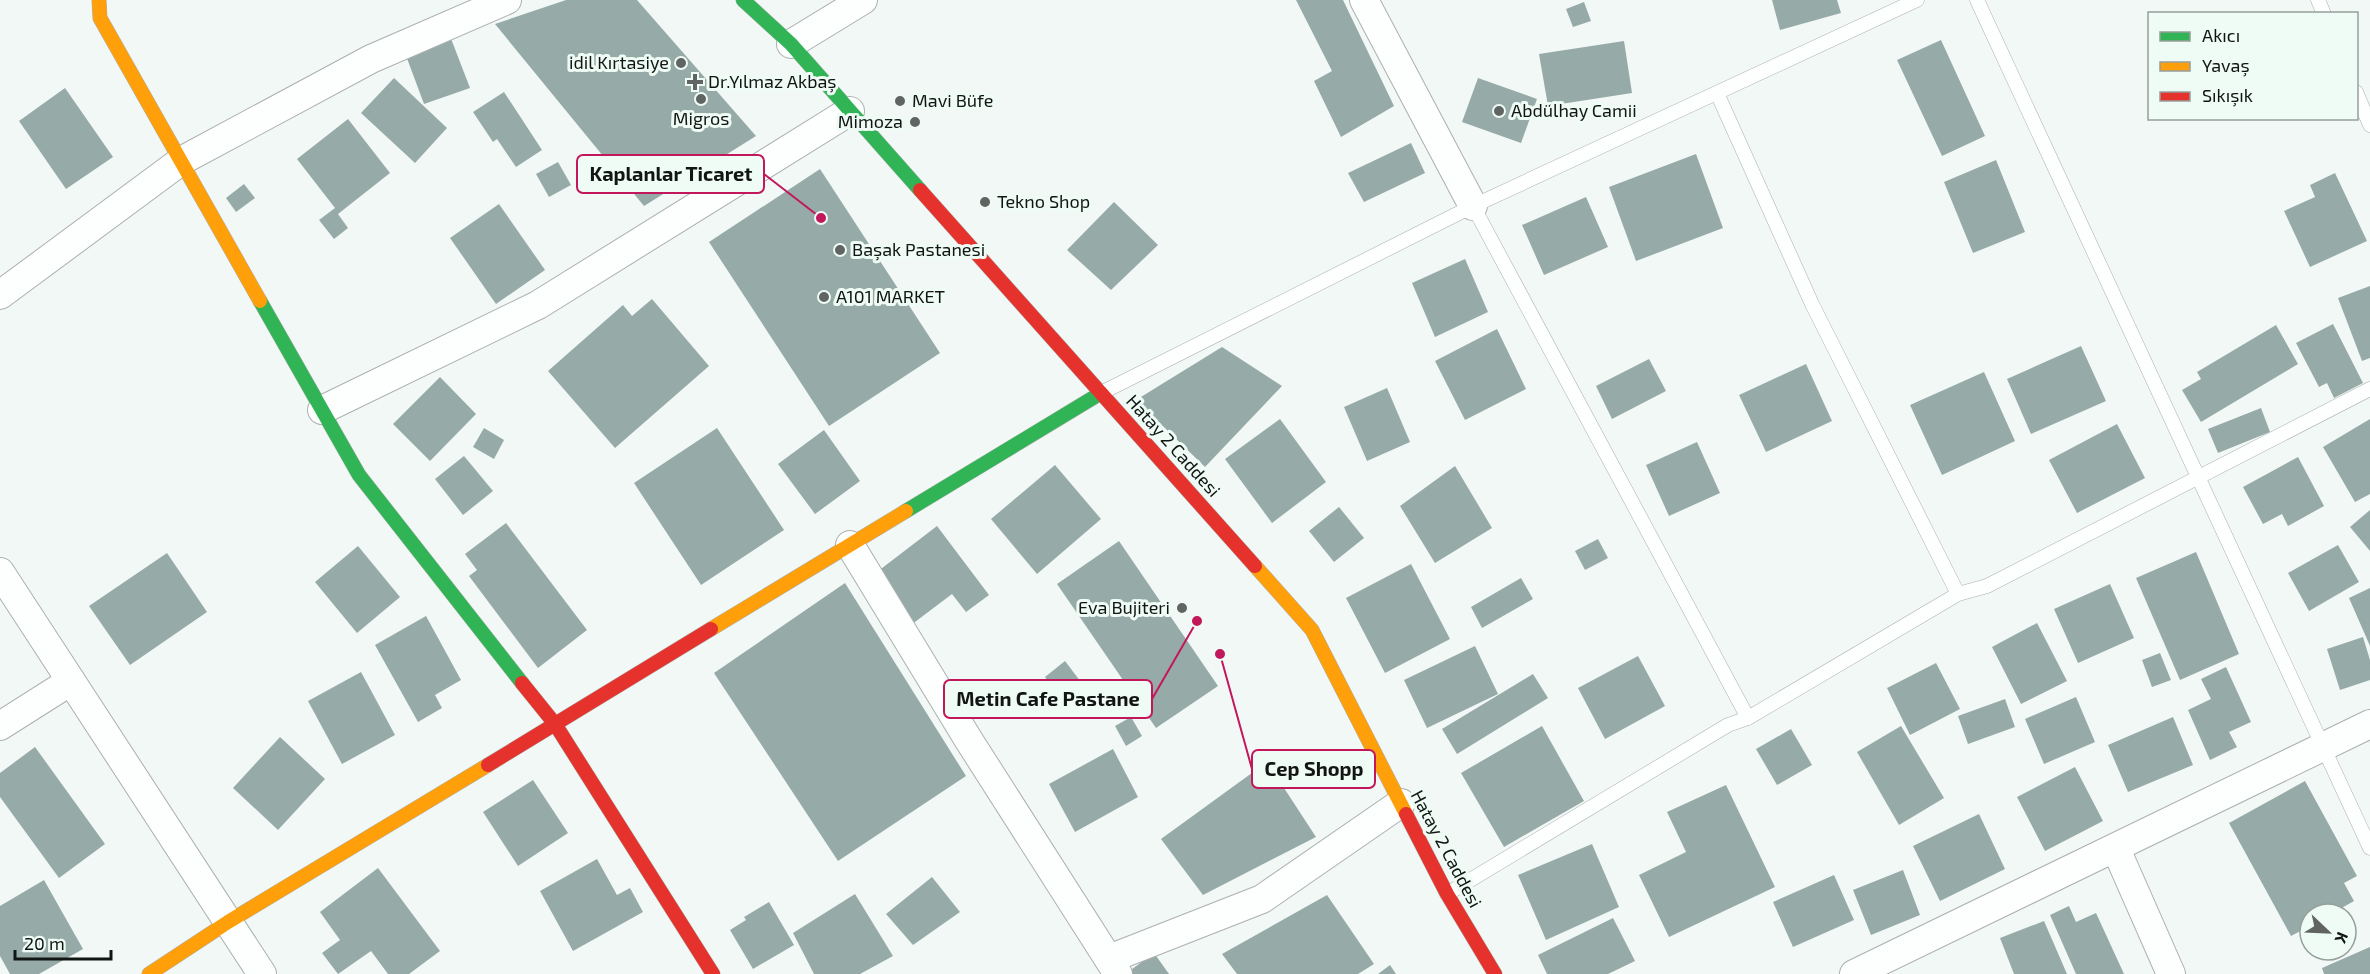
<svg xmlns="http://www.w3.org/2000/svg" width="2370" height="974" font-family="'Exo 2',sans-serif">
<rect width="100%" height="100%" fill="#f2f8f5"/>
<!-- building -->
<g fill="#96aba8">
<path d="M566,0H637L756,136L644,206L495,24Z"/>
<path d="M1296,0H1343L1394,106L1341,137L1314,81L1332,71Z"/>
<path d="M1772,0H1837L1841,13L1780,30Z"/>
<path d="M1584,2L1591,21L1573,27L1566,9Z"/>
<path d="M450,36L470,88L424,104L405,53Z"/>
<path d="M1941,40L1985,136L1942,156L1897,60Z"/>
<path d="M1624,41L1632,93L1548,106L1539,54Z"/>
<path d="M394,78L447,128L415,163L361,113Z"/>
<path d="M1478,78L1537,99L1521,143L1462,122Z"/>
<path d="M65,88L113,157L66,189L19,121Z"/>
<path d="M504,92L542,150L516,167L497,139L493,142L473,112Z"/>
<path d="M348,119L390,173L338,214L348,228L334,239L319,220L335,208L297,159Z"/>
<path d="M1411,143L1425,173L1364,202L1348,173Z"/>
<path d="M1696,154L1723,228L1636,261L1609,187Z"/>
<path d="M1996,160L2025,232L1973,253L1944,182Z"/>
<path d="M558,162L571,185L549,197L536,174Z"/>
<path d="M820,169L940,353L829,426L709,242Z"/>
<path d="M2335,173L2367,241L2310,267L2284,211L2315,197L2310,185Z"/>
<path d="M244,184L255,198L236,212L226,198Z"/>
<path d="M1586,197L1608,247L1544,275L1522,225Z"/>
<path d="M1114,202L1158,245L1111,290L1067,250Z"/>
<path d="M499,204L545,270L496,304L450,238Z"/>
<path d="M1465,259L1488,312L1435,337L1412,283Z"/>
<path d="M2370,286V358L2362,361L2338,298Z"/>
<path d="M652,299L709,366L615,448L548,371L623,305L632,316Z"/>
<path d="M2333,324L2363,383L2334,398L2327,383L2319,387L2296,343Z"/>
<path d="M2276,325L2298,364L2201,422L2182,390L2201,379L2197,372Z"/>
<path d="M1497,329L1526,389L1465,420L1435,361Z"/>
<path d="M2081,346L2106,401L2031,434L2007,379Z"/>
<path d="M1222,347L1282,386L1205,467L1136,400Z"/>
<path d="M1649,359L1666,391L1612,419L1596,386Z"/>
<path d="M1806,364L1832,421L1766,452L1739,395Z"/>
<path d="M1984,372L2015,441L1942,475L1910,405Z"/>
<path d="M440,377L476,414L430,461L393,424Z"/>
<path d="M1387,388L1410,442L1367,461L1344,407Z"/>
<path d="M2261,408L2270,432L2218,453L2208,429Z"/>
<path d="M1280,419L1326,482L1272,523L1225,459Z"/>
<path d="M2370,419V494L2355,502L2323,447Z"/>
<path d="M2117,424L2145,478L2077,513L2049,460Z"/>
<path d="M484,428L504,440L494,459L473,447Z"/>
<path d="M717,428L784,530L701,585L634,483Z"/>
<path d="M824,430L860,481L815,514L778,464Z"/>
<path d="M1697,442L1720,493L1669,516L1646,465Z"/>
<path d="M464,456L493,491L463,515L435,479Z"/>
<path d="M2298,457L2324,506L2288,526L2282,514L2263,524L2243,487Z"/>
<path d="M1055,465L1101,519L1037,574L991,519Z"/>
<path d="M1455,466L1492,528L1435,563L1400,506Z"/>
<path d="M1339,507L1364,538L1334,562L1309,531Z"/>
<path d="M2370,510V551L2350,527Z"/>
<path d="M506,523L587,630L538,668L469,576L477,570L465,554Z"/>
<path d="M937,526L989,595L966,612L952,594L911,625L873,575Z"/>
<path d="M1598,539L1608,558L1585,570L1575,551Z"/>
<path d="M1119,541L1218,686L1156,728L1057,584Z"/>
<path d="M2338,545L2359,582L2309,611L2288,573Z"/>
<path d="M358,546L400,597L357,633L315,582Z"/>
<path d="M2196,552L2239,654L2180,680L2136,578Z"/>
<path d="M167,553L207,612L130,665L89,606Z"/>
<path d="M1411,564L1450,639L1385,673L1346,598Z"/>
<path d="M1521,578L1533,599L1482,628L1471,607Z"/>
<path d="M845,583L966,776L838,861L714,673Z"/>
<path d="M2110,584L2134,638L2078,663L2054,609Z"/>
<path d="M2370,588V646L2349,598Z"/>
<path d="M426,616L461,680L435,695L442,708L418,722L375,645Z"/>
<path d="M2037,623L2067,681L2021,704L1992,647Z"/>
<path d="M2363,637L2370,660V680L2340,690L2327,649Z"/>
<path d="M1475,646L1498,694L1427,728L1404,680Z"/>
<path d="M2160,653L2171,680L2152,687L2142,660Z"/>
<path d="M1638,656L1665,706L1605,739L1578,688Z"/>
<path d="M1065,661L1090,694L1069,710L1045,677Z"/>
<path d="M1936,663L1960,709L1910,735L1887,688Z"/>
<path d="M2226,667L2251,722L2229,732L2237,747L2210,760L2188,710L2211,699L2201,679Z"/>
<path d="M361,672L395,735L342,764L308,701Z"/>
<path d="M1533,674L1548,698L1457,754L1442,729Z"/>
<path d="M2076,697L2095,742L2044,764L2025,719Z"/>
<path d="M2005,699L2015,727L1968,744L1958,716Z"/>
<path d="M1131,717L1142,736L1126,746L1115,726Z"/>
<path d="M2173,717L2193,765L2128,792L2108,745Z"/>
<path d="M1542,726L1584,801L1504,847L1461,773Z"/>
<path d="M1901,726L1944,798L1899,825L1857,752Z"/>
<path d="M1791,729L1812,765L1777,785L1756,749Z"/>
<path d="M280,737L325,779L278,830L233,788Z"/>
<path d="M35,747L105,844L59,878L0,797V773Z"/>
<path d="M1113,749L1138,797L1075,832L1049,784Z"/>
<path d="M1267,762L1316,837L1203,895L1161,839Z"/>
<path d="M2075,767L2103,821L2045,851L2017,797Z"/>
<path d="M533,780L568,833L518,866L483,812Z"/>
<path d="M2305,781L2357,876L2344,883L2354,901L2331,914H2310V926L2291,936L2229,823Z"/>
<path d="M1726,785L1775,887L1669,937L1639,875L1686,852L1667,812Z"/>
<path d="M1979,814L2005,869L1940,901L1913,846Z"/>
<path d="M1592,844L1619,907L1546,940L1518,875Z"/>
<path d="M597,859L617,895L630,888L643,912L573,951L540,891Z"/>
<path d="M378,868L440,951L409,974H388L371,951L338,974L322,953L340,940L320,912Z"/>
<path d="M1903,870L1920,915L1871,935L1853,890Z"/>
<path d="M1834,875L1854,920L1793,947L1773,902Z"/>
<path d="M932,877L960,912L913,945L886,914Z"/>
<path d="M44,880L83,949L39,974H10L0,956V906Z"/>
<path d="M855,894L893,956L860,974H814L793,933Z"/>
<path d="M1327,895L1374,964L1358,974H1237L1222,954Z"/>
<path d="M769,902L794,945L753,969L730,930L746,920L744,917Z"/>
<path d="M2069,906L2076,922L2096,913L2124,974H2076L2050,915Z"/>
<path d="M1613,918L1635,961L1608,974H1547L1538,955Z"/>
<path d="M2044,921L2067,974H2014L2000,938Z"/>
<path d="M2370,947V974H2324L2322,968Z"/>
<path d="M1154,953L1169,974H1130L1128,972Z"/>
<path d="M1390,965L1396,974H1378Z"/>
</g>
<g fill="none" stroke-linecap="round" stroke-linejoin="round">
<!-- lane casing -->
<g stroke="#acb0ae" stroke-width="15">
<g id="lane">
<path d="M1977,0L2370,848"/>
<path d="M2318,0L2324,14"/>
<path d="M2356,92L2370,125"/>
<path d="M1717,93L1812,304L1958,594"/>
<path d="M1473,206L1748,718"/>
<path d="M1101,393L1473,206L1917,0"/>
<path d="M1447,894L1728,725L1748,718L1958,594L1987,586L2370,389"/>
</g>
</g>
<!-- street casing -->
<g stroke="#acb0ae" stroke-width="30">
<g id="street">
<path d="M1364,0L1473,206"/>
<path d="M791,44L863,0"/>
<path d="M0,295L181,161L371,59L507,0"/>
<path d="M322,410L538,305L850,111"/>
<path d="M850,545L968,739L1118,974"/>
<path d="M0,572L262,974"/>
<path d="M0,726L71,681"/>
<path d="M2116,849L2171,974"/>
<path d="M1109,959L1262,899L1401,803"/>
<path d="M1854,974L2370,724"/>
</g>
</g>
<!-- fast casing -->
<g stroke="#acb0ae" stroke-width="15">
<g id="fast">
<path d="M743,0L791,44L920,190"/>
<path d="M260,301L359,475L522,683"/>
<path d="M906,511L1101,393"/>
</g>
</g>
<!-- slow casing -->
<g stroke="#acb0ae" stroke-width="15">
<g id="slow">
<path d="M99,0L100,18L260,301"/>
<path d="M1255,566L1312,630L1406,814"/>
<path d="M711,629L906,511"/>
<path d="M149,974L228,922L488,765"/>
</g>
</g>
<!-- jam casing -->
<g stroke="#acb0ae" stroke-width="15">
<g id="jam">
<path d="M920,190L1255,566"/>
<path d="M522,683L555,724L713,974"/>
<path d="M488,765L711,629"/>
<path d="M1406,814L1447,894L1495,974"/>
</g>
</g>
<!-- lane -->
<use href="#lane" stroke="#fdfefe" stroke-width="14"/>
<!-- street -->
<use href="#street" stroke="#fdfefe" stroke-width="28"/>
<!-- fast -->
<use href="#fast" stroke="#30b455" stroke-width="14"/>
<!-- slow -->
<use href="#slow" stroke="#ff9f0a" stroke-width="14"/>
<!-- jam -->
<use href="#jam" stroke="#e5322d" stroke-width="14"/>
</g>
<!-- markers -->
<g fill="#606462" stroke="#effbf5" stroke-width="2">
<circle cx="681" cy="63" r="6"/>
<path d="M692 73h6v6h6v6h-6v6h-6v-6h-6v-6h6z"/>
<circle cx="701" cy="99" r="6"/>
<circle cx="900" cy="101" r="6"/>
<circle cx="1499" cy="111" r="6"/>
<circle cx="915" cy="122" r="6"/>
<circle cx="985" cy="202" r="6"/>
<circle cx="840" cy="250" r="6"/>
<circle cx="824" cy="297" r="6"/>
<circle cx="1182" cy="608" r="6"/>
</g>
<g text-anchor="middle" stroke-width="6" stroke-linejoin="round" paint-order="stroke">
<!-- poi labels -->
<g font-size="18" fill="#111513" stroke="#effbf5" text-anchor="start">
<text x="669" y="69" text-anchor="end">idil Kırtasiye</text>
<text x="708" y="88">Dr.Yılmaz Akbaş</text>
<text x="912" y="107">Mavi Büfe</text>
<text x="1511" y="117">Abdülhay Camii</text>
<text x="701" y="125" text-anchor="middle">Migros</text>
<text x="903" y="128" text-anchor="end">Mimoza</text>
<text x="997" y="208">Tekno Shop</text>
<text x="852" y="256">Başak Pastanesi</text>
<text x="836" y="303">A101 MARKET</text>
<text x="1170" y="614" text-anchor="end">Eva Bujiteri</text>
</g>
<!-- street labels -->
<g font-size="18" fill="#111513" stroke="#effbf5">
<text transform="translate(1173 446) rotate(48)" y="6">Hatay 2 Caddesi</text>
<text transform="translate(1446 849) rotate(62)" y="6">Hatay 2 Caddesi</text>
</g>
</g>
<!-- callouts -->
<path fill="none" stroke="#c2185b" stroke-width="2" d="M821 218L764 174M1197 621L1152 699M1220 654L1252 769"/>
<g fill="#c2185b" stroke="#effbf5" stroke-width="2">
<circle cx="821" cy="218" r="6"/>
<circle cx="1197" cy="621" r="6"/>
<circle cx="1220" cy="654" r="6"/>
</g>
<g fill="#effbf5" stroke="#c2185b" stroke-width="2">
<rect x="577" y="155" width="187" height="38" rx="6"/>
<rect x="944" y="680" width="208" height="38" rx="6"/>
<rect x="1252" y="750" width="123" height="38" rx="6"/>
</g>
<g font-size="20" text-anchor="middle" font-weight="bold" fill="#111513">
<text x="671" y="181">Kaplanlar Ticaret</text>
<text x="1048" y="706">Metin Cafe Pastane</text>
<text x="1314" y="776">Cep Shopp</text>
</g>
<!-- legend -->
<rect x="2148" y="12" width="210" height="108" fill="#effbf5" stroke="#969f9b" stroke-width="1.5"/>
<rect x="2160" y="32" width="30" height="9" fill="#30b455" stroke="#969f9b" stroke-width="1.5"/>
<text x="2202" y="42" font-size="18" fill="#111513">Akıcı</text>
<rect x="2160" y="62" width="30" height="9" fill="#ff9f0a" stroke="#969f9b" stroke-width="1.5"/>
<text x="2202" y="72" font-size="18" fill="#111513">Yavaş</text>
<rect x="2160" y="92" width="30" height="9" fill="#e5322d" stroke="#969f9b" stroke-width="1.5"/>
<text x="2202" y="102" font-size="18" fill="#111513">Sıkışık</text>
<!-- north arrow -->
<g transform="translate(2328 932) rotate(113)"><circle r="28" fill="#effbf5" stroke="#969f9b" stroke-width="1.5"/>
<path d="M0-4.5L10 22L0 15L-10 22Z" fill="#606462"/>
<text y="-9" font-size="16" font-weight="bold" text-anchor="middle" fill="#111513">K</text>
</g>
<!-- scale -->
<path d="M15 950v9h96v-9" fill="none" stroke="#111513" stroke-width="3"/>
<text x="24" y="950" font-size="18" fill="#111513" stroke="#effbf5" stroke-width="4.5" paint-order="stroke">20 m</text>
</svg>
